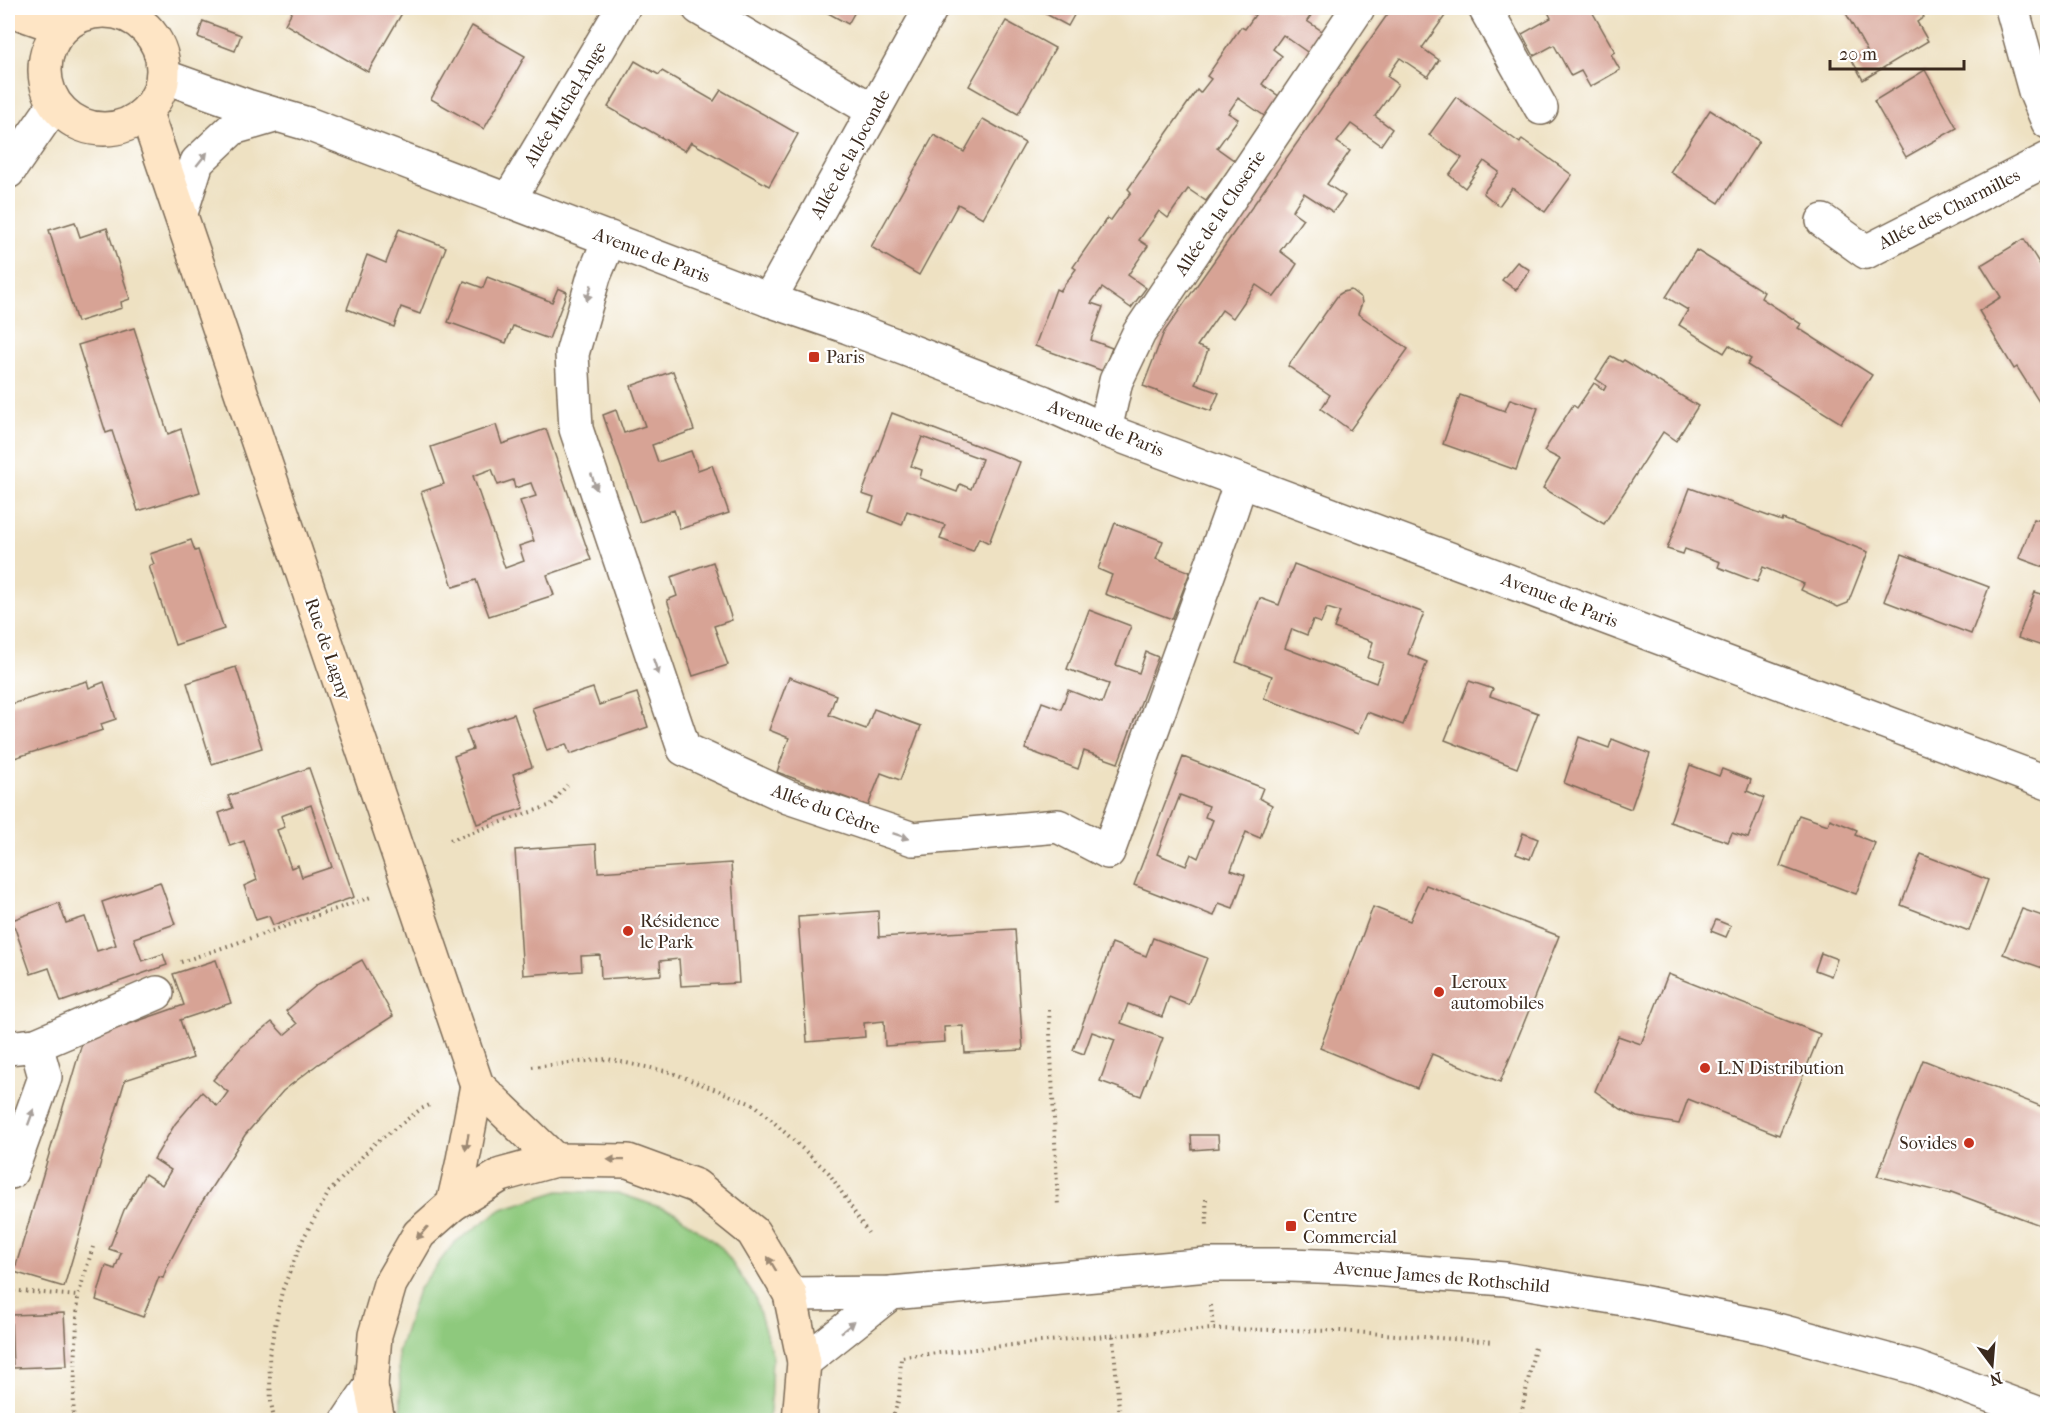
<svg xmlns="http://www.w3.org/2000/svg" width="2055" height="1428" font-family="'IM FELL French Canon',serif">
<rect width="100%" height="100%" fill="#fff"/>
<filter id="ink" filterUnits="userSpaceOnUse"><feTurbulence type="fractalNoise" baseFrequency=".0167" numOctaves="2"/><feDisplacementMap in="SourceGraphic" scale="12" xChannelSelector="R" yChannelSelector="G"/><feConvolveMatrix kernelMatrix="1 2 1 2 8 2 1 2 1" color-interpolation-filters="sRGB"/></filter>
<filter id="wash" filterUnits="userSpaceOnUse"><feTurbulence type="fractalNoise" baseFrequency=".008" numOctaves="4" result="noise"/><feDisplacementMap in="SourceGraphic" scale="24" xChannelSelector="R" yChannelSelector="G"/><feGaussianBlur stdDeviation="1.35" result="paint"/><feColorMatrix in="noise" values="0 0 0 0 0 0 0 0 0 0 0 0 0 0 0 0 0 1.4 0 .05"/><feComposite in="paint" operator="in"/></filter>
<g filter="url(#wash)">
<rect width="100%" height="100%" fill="#eee1c2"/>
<!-- grass -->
<path fill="#8ec97d" stroke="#647a4e" stroke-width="1.5" d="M559,1191L618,1193L674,1212L722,1248L755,1297L772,1354L770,1413L767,1420H402L398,1352L418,1290L454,1243L502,1209Z"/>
<g id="blocks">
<!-- building -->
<g fill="#d7a395" fill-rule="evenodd">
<path d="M294,8H405L368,72L285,24Z"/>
<path d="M819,8H857L848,24Z"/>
<path d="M1035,8H1078L1068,26Z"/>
<path d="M1255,8H1316L1307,21L1325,33L1310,54L1283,35L1273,49L1282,56L1262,84L1280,97L1266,117L1238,98L1228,113L1238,119L1217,148L1235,161L1206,201L1188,189L1168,218L1159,211L1139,240L1148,246L1128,275L1146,288L1131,308L1102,288L1091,303L1103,307L1091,340L1112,348L1103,371L1035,346L1056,289L1060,291L1076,269L1073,267L1107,218L1111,220L1131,192L1128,189L1197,90L1200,93L1211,79L1207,76L1241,27L1245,29L1255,15L1252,13Z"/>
<path d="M1392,8H1442L1439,12L1445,16L1422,48L1439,60L1428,77L1400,58L1387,76L1398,84L1375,116L1392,129L1381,145L1351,124L1337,142L1350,151L1327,184L1345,196L1333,212L1304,193L1292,211L1303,219L1280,251L1297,264L1286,281L1274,297L1256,285L1233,318L1222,310L1197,346L1208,350L1195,384L1219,393L1211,411L1143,386L1164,332Z"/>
<path d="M1546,8H1590L1615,52L1611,54L1620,70L1590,87L1581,71L1571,76L1554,45L1534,56L1522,34L1551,18Z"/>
<path d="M1843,8H1918L1924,17L1917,22L1928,41L1863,80L1852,60L1867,51Z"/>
<path d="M203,21L241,35L235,51L198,37Z"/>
<path d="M1006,21L1055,48L1018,114L969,86Z"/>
<path d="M472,26L525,56L484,129L431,99Z"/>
<path d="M635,61L659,75L662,71L714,101L721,90L798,134L769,186L691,142L685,151L608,107Z"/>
<path d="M1925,70L1957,128L1906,157L1874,101Z"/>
<path d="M1456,97L1520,143L1522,139L1572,175L1545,212L1512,188L1499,206L1483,193L1499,172L1484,161L1465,188L1449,175L1462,158L1429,135Z"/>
<path d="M1710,110L1759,141L1719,203L1670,172Z"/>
<path d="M983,119L1025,143L983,218L958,204L919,275L871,247L934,135L964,152Z"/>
<path d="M75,222L80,237L107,228L130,299L121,302L122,308L77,322L49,230Z"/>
<path d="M399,229L446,247L420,314L401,307L394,327L347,309L367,255L386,263Z"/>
<path d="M2024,239L2048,277V416L2017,367L2014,369L1979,311L2001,297L1981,265Z"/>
<path d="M1696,250L1764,292L1761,298L1801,324L1798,328L1872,375L1841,423L1747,365L1751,359L1729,345L1724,353L1679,325L1688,310L1666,297Z"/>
<path d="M1517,262L1530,270L1516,290L1502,280Z"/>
<path d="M487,277L552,302L558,288L567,292L549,339L513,326L506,343L448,322L464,281L483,288Z"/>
<path d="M1351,290L1361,298L1362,303L1358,314L1408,349L1350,430L1321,409L1330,395L1288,366L1338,295L1343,292Z"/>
<path d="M134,328L168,434L181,429L200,492L138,511L112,431L106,433L78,345Z"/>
<path d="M1611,356L1622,362L1624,360L1698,406L1676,441L1663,432L1604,524L1543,488L1560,459L1544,451L1573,405L1577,408L1594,383L1604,390L1606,386L1596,379Z"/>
<path d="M673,371L694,430L652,445L658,462L691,451L698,470L712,465L729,513L680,529L674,510L640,522L603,415L616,410L624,433L645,426L631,386Z"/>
<path d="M1460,395L1505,411L1510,399L1538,408L1516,470L1443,444Z"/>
<path d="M892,413L1020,462L989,543L979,538L973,551L940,539L945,525L907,511L902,525L869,512L874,498L862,494ZM922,437L982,459L971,489L960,484L957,492L920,478L922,470L911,466Z"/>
<path d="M496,425L502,444L546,429L591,560L547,575L554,595L489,616L476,580L453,587L421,492L444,484L431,447ZM492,469L498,485L513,480L515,488L531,483L536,496L520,501L534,541L519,546L524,561L505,568L473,476Z"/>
<path d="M1690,488L1782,521L1783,519L1868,552L1848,603L1838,607L1801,590L1804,584L1763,567L1757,582L1718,567L1720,562L1685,549L1683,554L1667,549Z"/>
<path d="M2034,519L2048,523V563L2046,568L2019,558Z"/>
<path d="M1115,523L1163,541L1156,559L1190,572L1172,619L1105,594L1112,575L1098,569Z"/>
<path d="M191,540L195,551L198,550L224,629L175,645L149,566L154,564L150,554Z"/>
<path d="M1902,554L1989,587L1971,634L1884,601Z"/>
<path d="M713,562L732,620L714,626L728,665L693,676L667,600L677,596L671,577Z"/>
<path d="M1294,564L1424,613L1408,654L1427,662L1403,725L1367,712L1358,734L1264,698L1272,676L1236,662L1260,598L1279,605ZM1327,608L1340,612L1334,628L1373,642L1368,658L1383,663L1376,683L1285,648L1292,629L1307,635L1313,620L1321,623Z"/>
<path d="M2035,592L2048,596V648L2018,638Z"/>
<path d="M1089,610L1131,626L1116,665L1139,673L1146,652L1158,657L1118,763L1084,751L1078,769L1025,749L1042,702L1061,709L1068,690L1102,703L1109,684L1067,669Z"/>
<path d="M236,667L262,748L212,764L187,683Z"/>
<path d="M789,677L836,695L829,715L847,722L866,729L874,709L921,726L900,780L881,773L868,806L777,772L789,738L769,730Z"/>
<path d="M87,681L89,688L104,682L116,719L101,724L103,730L8,760V705Z"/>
<path d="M1469,681L1493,689L1490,696L1538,713L1517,768L1445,740Z"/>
<path d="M593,688L599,705L637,693L648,727L570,754L566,744L547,751L532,708Z"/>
<path d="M514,714L532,767L513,774L524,808L477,824L454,756L473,749L466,730Z"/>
<path d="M1579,737L1609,748L1612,739L1650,754L1631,809L1564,783Z"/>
<path d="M1183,757L1263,788L1259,798L1272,805L1260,838L1246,832L1231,870L1245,875L1233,908L1219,903L1214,916L1134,885ZM1180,795L1209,806L1205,817L1213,820L1198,858L1191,854L1186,866L1157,854Z"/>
<path d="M1690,765L1719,776L1722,769L1751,780L1747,791L1764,798L1748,838L1732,833L1728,842L1670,822Z"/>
<path d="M309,768L354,897L273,925L269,916L256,920L244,886L257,880L244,841L230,846L219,813L233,808L228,796ZM311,805L332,867L302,877L298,865L291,868L277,830L285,827L281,816Z"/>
<path d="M1799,815L1828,825L1830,819L1857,830L1855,835L1875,843L1856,894L1780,866Z"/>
<path d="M1523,833L1538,839L1530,859L1516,854Z"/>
<path d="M596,844L598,872L731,863L739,983L681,986L679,959L660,961L661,975L601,979L600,955L581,956L582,971L523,975L515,850Z"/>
<path d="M1921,854L1988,880L1969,931L1901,905Z"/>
<path d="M160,882L175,924L134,938L142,961L163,954L167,965L61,1002L49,968L31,974L12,920L59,903L66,923L85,917L97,951L116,945L102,902Z"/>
<path d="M1426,885L1559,936L1500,1082L1432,1054L1417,1088L1320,1048L1373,907L1410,921Z"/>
<path d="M2022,909L2048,918V970L2003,954Z"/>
<path d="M878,911L879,937L1015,929L1023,1050L965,1053L963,1026L944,1027L945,1042L885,1046L884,1021L864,1023L865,1037L807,1042L798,917Z"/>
<path d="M1716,920L1731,926L1726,937L1711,931Z"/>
<path d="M1153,938L1207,958L1189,1005L1169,997L1162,1017L1128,1004L1121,1023L1163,1038L1141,1096L1100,1081L1115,1040L1092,1032L1084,1054L1073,1050L1112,943L1146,956Z"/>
<path d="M1821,953L1837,959L1831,976L1815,970Z"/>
<path d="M216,960L231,1003L180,1020L193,1058L125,1080L64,1287L14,1272L83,1040L184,1005L173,974Z"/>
<path d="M362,960L393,1016L318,1064L283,1091L245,1135L197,1210L167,1267L163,1278L159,1277L143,1317L96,1300L106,1266L115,1269L121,1253L109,1249L124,1210L145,1174L162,1185L171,1170L154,1159L175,1124L202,1092L217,1106L223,1099L228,1092L213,1080L241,1047L272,1022L284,1035L297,1024L286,1011L318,984Z"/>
<path d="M1668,974L1820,1034L1779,1135L1688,1099L1679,1124L1637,1117L1621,1109L1595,1091L1618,1036L1641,1044Z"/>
<path d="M1923,1060L2048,1109V1228L1951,1192L1950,1194L1877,1176Z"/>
<path d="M1191,1135H1218L1219,1148L1192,1150Z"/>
<path d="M64,1313L67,1366L13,1368L11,1315Z"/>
</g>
</g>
</g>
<g filter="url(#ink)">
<use href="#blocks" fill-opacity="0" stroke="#7a6a57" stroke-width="1.5"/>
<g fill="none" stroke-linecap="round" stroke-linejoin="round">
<!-- minor casing -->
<g stroke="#7a6a57" stroke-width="36">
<g id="minor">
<path d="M699,8L874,111"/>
<path d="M1485,8L1541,108"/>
<path d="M2012,8L2035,91L2048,122"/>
<path d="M163,76L247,106L308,124L769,300L848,327L1043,402L1105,430L2048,783"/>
<path d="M8,172L55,104"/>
<path d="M508,201L623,8"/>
<path d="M181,213L197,162L233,128L278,115"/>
<path d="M1823,221L1866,252L2048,159"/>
<path d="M610,238L594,276L572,354L576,429L684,749L788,797L913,839L1058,826L1108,852L1230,514L1241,481"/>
<path d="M769,300L931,8"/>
<path d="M1105,430L1116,381L1139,333L1358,8"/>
<path d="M8,1048L36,1045L157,993"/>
<path d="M8,1171L11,1172L45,1077L36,1045"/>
<path d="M790,1294L891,1293L1208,1265H1288L1347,1267L1505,1279L1636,1301L1766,1327L1916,1368L2048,1417"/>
<path d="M804,1362L891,1293"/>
<path d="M348,1420L371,1386"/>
</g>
</g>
<!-- secondary casing -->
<g stroke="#7a6a57" stroke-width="36">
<g id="secondary">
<path d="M8,9L62,28"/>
<circle cx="104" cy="70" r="59"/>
<path d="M146,113L477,1085L555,1160"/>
<path d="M453,1204L462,1165L477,1085"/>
<path d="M378,1420L371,1386L375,1335L390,1284L419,1234L453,1204L501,1175L555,1160L628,1161L696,1186L753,1232L790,1294L804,1362L799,1420"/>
</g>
</g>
<!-- path -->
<g stroke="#7a6a57" stroke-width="4" stroke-dasharray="1.5 4.5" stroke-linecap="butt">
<path d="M450,840L551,805L567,785"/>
<path d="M181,962L371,897L370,895"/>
<path d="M1049,1010L1058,1207"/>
<path d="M532,1067L607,1059L670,1072L755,1105L829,1173L868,1233"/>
<path d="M1206,1199L1207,1225"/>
<path d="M8,1290L78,1296"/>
<path d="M1211,1305L1213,1329"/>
<path d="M1113,1336L1120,1420"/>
<path d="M73,1420L78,1296L93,1247"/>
<path d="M274,1420L271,1402L269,1356L282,1291L304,1237L329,1192L374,1144L421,1109L432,1104"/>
<path d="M892,1420L899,1398L901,1357L1077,1338L1213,1329L1340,1331L1495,1342"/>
<path d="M1520,1420L1535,1347"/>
</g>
<!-- minor -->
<use href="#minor" stroke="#fff" stroke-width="33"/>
<!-- secondary -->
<use href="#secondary" stroke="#fee5c5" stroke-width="33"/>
</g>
<!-- one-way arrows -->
<defs><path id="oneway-solid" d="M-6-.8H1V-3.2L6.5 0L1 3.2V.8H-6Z" transform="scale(1.5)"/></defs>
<g fill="#a79f9a">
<use href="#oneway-solid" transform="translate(202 159) rotate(-51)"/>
<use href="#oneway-solid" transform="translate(589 293) rotate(106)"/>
<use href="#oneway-solid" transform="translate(594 482) rotate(71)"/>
<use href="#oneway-solid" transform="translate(656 667) rotate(71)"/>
<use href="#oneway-solid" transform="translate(901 836) rotate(19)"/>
<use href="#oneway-solid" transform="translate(31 1117) rotate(-70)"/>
<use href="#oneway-solid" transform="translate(848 1327) rotate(-39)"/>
</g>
<g fill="#9c8872">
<use href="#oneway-solid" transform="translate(467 1142) rotate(100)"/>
<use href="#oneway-solid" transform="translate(616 1160) rotate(-179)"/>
<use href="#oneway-solid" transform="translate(422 1233) rotate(132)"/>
<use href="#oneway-solid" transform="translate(772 1264) rotate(-121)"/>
</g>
</g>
<!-- markers -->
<g fill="#c8321e" stroke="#fff" stroke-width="2">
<rect x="808" y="351" width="12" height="12" rx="3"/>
<circle cx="628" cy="931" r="6"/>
<circle cx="1439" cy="992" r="6"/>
<circle cx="1705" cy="1068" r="6"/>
<circle cx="1969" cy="1143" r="6"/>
<rect x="1285" y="1220" width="12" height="12" rx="3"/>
</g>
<g text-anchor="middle" stroke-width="4.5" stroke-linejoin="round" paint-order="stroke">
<!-- street labels -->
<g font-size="18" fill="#3b2a1e" stroke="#fff">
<text transform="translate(565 104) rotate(-59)" y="6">Allée Michel-Ange</text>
<text transform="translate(850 154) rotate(-61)" y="6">Allée de la Joconde</text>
<text transform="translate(1949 209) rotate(-27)" y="6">Allée des Charmilles</text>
<text transform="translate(1220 213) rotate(-56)" y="6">Allée de la Closerie</text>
<text transform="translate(652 255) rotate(21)" y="6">Avenue de Paris</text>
<text transform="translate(1106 428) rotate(22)" y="6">Avenue de Paris</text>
<text transform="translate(1560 600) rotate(21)" y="6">Avenue de Paris</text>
<text transform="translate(328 649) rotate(71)" y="6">Rue de Lagny</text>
<text transform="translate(826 809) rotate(20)" y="6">Allée du Cèdre</text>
<text transform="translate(1442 1277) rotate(5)" y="6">Avenue James de Rothschild</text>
</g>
<!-- poi labels -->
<g font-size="18" fill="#3b2a1e" stroke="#fff" text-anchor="start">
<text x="826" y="363">Paris</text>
<text x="640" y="927">Résidence<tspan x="640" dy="21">le Park</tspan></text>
<text x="1451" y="988">Leroux<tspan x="1451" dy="21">automobiles</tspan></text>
<text x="1717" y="1074">L.N Distribution</text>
<text x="1957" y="1149" text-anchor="end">Sovides</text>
<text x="1303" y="1222">Centre<tspan x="1303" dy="21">Commercial</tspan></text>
</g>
</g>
<!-- margin -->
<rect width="2055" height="1428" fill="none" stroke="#fff" stroke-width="30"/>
<!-- north arrow -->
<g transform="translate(1992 1365) rotate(164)" stroke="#ffffff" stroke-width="4.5" paint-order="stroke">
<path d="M0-4.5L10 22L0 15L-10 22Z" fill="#3b2a1e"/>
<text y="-9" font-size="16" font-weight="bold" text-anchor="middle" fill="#3b2a1e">N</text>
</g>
<!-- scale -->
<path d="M1830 60v9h134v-9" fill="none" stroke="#3b2a1e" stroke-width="3"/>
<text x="1839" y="60" font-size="18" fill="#3b2a1e" stroke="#ffffff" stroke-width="4.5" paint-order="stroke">20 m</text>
</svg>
